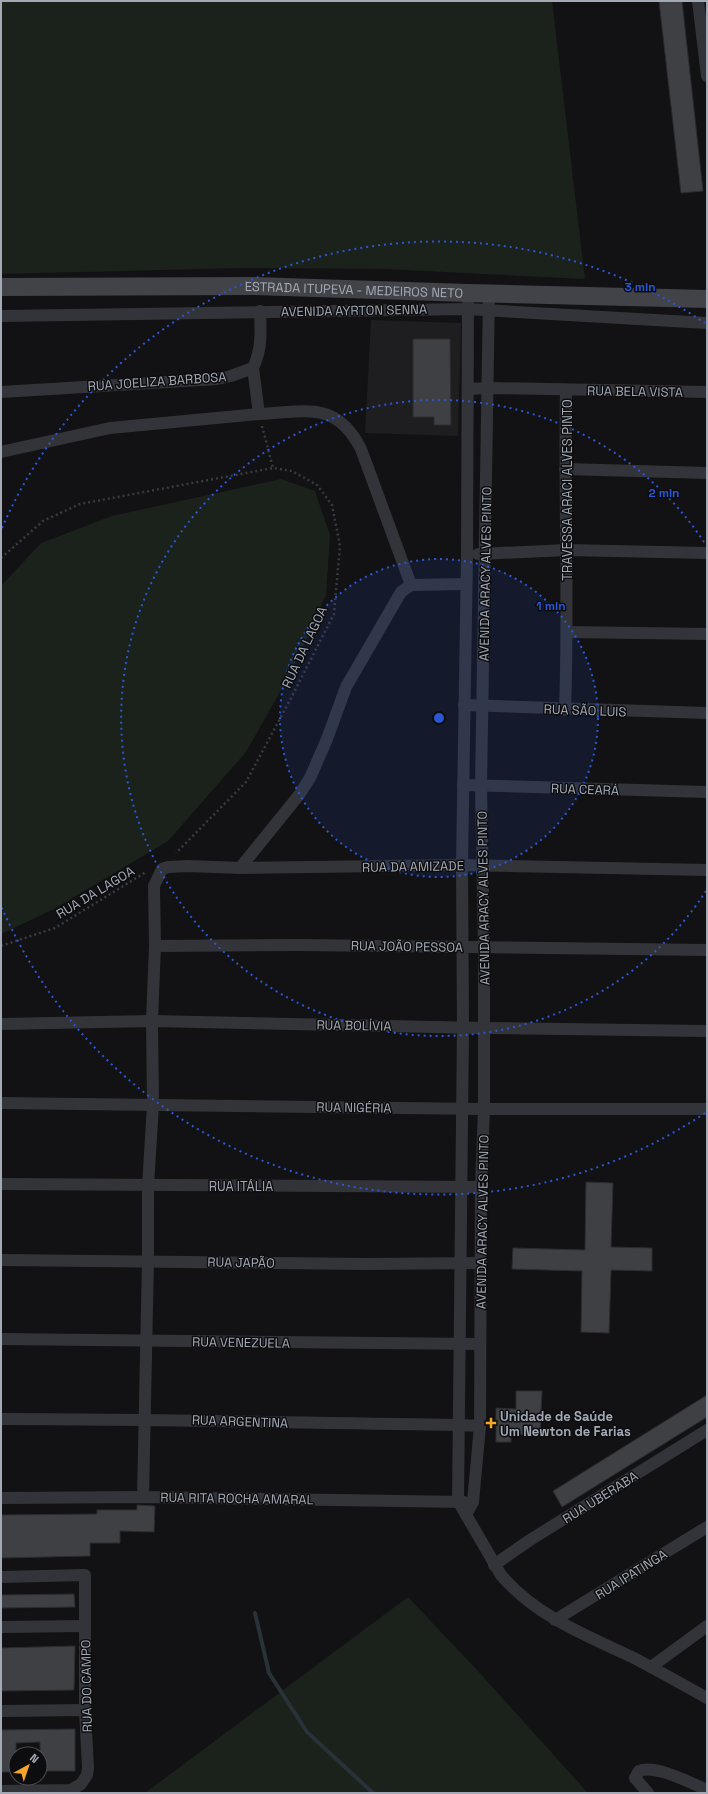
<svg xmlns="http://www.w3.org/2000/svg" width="708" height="1794" font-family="'Space Grotesk',sans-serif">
<rect width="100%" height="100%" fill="#121214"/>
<!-- built -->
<path fill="#1e1e21" d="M371,320L461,323L458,436L365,433Z"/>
<!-- green -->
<g fill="#1a221b">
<path d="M1,1H552L585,279L386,269L242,268L1,274Z"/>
<path d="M281,479L315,491L330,535L326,595L292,671L246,752L168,841L54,909L1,934V586L41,543L112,516Z"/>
<path d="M408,1597L477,1670L588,1793H145Z"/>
</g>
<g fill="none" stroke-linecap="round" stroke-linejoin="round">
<!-- stream -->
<path stroke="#283238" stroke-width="4" d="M255,1613L269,1673L307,1732L373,1793"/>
</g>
<!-- building -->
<g fill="#3e4044" stroke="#2c2c30">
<path d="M659,1H682L703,191L681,193Z"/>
<path d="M413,339H450L451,425H434V417H413Z"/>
<path d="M586,1182L613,1183L611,1247L652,1248V1271L611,1270L609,1333L581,1332L582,1271L512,1269L513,1248L585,1250Z"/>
<path d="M516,1391H542L540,1436L511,1434V1442H496V1408L516,1409Z"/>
<path d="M707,1395V1417L562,1507L553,1491Z"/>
<path d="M137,1505L155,1506L154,1532L120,1531V1543H90V1556L1,1558V1515L97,1514V1510H137Z"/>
<path d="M74,1594L75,1607L1,1608V1595Z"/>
<path d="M75,1646L74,1690L1,1691V1648Z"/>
<path d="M75,1729V1771H40V1742L16,1743V1772H1V1730Z"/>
</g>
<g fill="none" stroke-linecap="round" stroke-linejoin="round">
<!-- path -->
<g stroke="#393b40" stroke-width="2.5" stroke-dasharray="2 3" stroke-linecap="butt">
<path d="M262,426L273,468"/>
<path d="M1,558L43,521L80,504L273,468L292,471L317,485L332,505L340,546L334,614L290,700L246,782L176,853"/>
<path d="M1,946L55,928L146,872"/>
</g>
<!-- street -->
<g stroke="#333439" stroke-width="12">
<path d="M698,1L707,76"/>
<path d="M468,293L467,556L462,865L463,1027L458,1501L501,1575C536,1616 585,1635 632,1657C657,1670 682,1684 707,1698"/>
<path d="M1,316L467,309L707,323"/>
<path d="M253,368L259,414C306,412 336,400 361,449L411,585"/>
<path d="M468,389L489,388L707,392"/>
<path d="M1,392L217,379L231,376L253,368C262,349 261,331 260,311"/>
<path d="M1,452L110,428L259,414"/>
<path d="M565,469L707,473"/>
<path d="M478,554L567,550L707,553"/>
<path d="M568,632L707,634"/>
<path d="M464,705L707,713"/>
<path d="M565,710C569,603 564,496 566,390"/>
<path d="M463,785L707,792"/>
<path d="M240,868L299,795L310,778L327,739L346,687L401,592L411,585L466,584"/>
<path d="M155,946L298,945L707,950"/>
<path d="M1,1024L152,1021L483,1028L707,1031"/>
<path d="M1,1103L484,1109H707"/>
<path d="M1,1184L481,1187"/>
<path d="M1,1260L365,1264L481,1263"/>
<path d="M1,1339L480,1344"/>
<path d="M1,1419C154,1419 306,1423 459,1425L480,1426"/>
<path d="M143,1497L148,1260V1186L153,1105L152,1021L155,946L154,886L162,869L168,867L188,866L240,868L462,865L707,870"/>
<path d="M1,1498L143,1497L464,1502"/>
<path d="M466,1515L473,1502L480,1426L481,1187L484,1109V948L481,786L489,293"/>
<path d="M494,1565L530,1540L707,1430"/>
<path d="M1,1577L85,1575V1710L88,1768L87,1775L81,1784L71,1790L1,1791"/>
<path d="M555,1620L707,1527"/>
<path d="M1,1627L85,1626"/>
<path d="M651,1667L707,1626"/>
<path d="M1,1711L85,1710"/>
<path d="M648,1793L635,1778L639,1771C655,1764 691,1783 707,1790"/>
</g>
<!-- secondary -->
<path stroke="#414349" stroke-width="18" id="s1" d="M1,287L253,286L468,293L707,299"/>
</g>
<!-- distance rings -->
<circle cx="439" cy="718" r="159" fill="#2a57d4" fill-opacity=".12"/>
<g fill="none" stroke="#2a57d4" stroke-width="2" stroke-dasharray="2 4">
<circle cx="439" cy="718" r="159"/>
<path d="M706 891A318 318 0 1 1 706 545"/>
<path d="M705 1113A476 476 0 0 1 2 908M2 528A476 476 0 0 1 705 323"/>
</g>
<!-- markers -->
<path fill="#f4a52a" stroke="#0d0d0f" stroke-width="1.5" d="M489 1417h4v4h4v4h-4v4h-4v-4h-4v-4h4z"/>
<g text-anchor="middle" stroke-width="3" stroke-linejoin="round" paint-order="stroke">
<!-- street labels -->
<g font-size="13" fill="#a3aab5" stroke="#0d0d0f">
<text dy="5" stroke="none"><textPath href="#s1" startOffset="353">ESTRADA ITUPEVA - MEDEIROS NETO</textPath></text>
<text transform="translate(354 310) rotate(-1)" y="5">AVENIDA AYRTON SENNA</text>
<text transform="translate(157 381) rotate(-4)" y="5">RUA JOELIZA BARBOSA</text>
<text transform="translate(635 391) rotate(1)" y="5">RUA BELA VISTA</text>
<text transform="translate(567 490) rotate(-90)" y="5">TRAVESSA ARACI ALVES PINTO</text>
<text transform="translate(485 574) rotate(-89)" y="5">AVENIDA ARACY ALVES PINTO</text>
<text transform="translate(304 647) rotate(-65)" y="5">RUA DA LAGOA</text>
<text transform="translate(585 710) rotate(2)" y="5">RUA SÃO LUIS</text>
<text transform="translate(585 789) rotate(2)" y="5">RUA CEARÁ</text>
<text transform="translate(413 866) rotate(-1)" y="5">RUA DA AMIZADE</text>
<text transform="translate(95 892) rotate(-31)" y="5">RUA DA LAGOA</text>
<text transform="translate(483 898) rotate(-91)" y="5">AVENIDA ARACY ALVES PINTO</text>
<text transform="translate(407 946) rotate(1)" y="5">RUA JOÃO PESSOA</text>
<text transform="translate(354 1025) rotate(1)" y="5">RUA BOLÍVIA</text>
<text transform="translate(354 1107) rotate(1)" y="5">RUA NIGÉRIA</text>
<text x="241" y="1191">RUA ITÁLIA</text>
<text transform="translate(482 1222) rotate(-89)" y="5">AVENIDA ARACY ALVES PINTO</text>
<text transform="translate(241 1262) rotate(1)" y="5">RUA JAPÃO</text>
<text transform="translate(241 1342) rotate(1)" y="5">RUA VENEZUELA</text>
<text transform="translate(240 1421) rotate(2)" y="5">RUA ARGENTINA</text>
<text transform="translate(600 1497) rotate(-32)" y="5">RUA UBERABA</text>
<text transform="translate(237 1498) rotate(1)" y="5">RUA RITA ROCHA AMARAL</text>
<text transform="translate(631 1574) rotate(-32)" y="5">RUA IPATINGA</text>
<text transform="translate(86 1686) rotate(-91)" y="5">RUA DO CAMPO</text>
</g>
<!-- poi labels -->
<g font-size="13" font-weight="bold" fill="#a3aab5" stroke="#0d0d0f" text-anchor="start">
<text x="500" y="1421">Unidade de Saúde<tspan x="500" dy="15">Um Newton de Farias</tspan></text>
</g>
</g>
<circle cx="439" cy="718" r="6" fill="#2a57d4" stroke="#0d0d0f" stroke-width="2"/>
<g font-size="12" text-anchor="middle" font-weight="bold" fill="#2a57d4" stroke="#0d0d0f" stroke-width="3" stroke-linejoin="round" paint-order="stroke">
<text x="640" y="291">3 min</text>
<text x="664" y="497">2 min</text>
<text x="551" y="610">1 min</text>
</g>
<!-- border -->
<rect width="708" height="1794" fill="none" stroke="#a3aab5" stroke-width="4"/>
<!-- north arrow -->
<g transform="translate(28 1766) rotate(40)"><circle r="19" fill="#0d0d0f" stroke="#494c51"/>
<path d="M0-3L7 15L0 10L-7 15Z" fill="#f4a52a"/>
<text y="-6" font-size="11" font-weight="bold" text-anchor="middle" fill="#a3aab5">N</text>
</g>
</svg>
